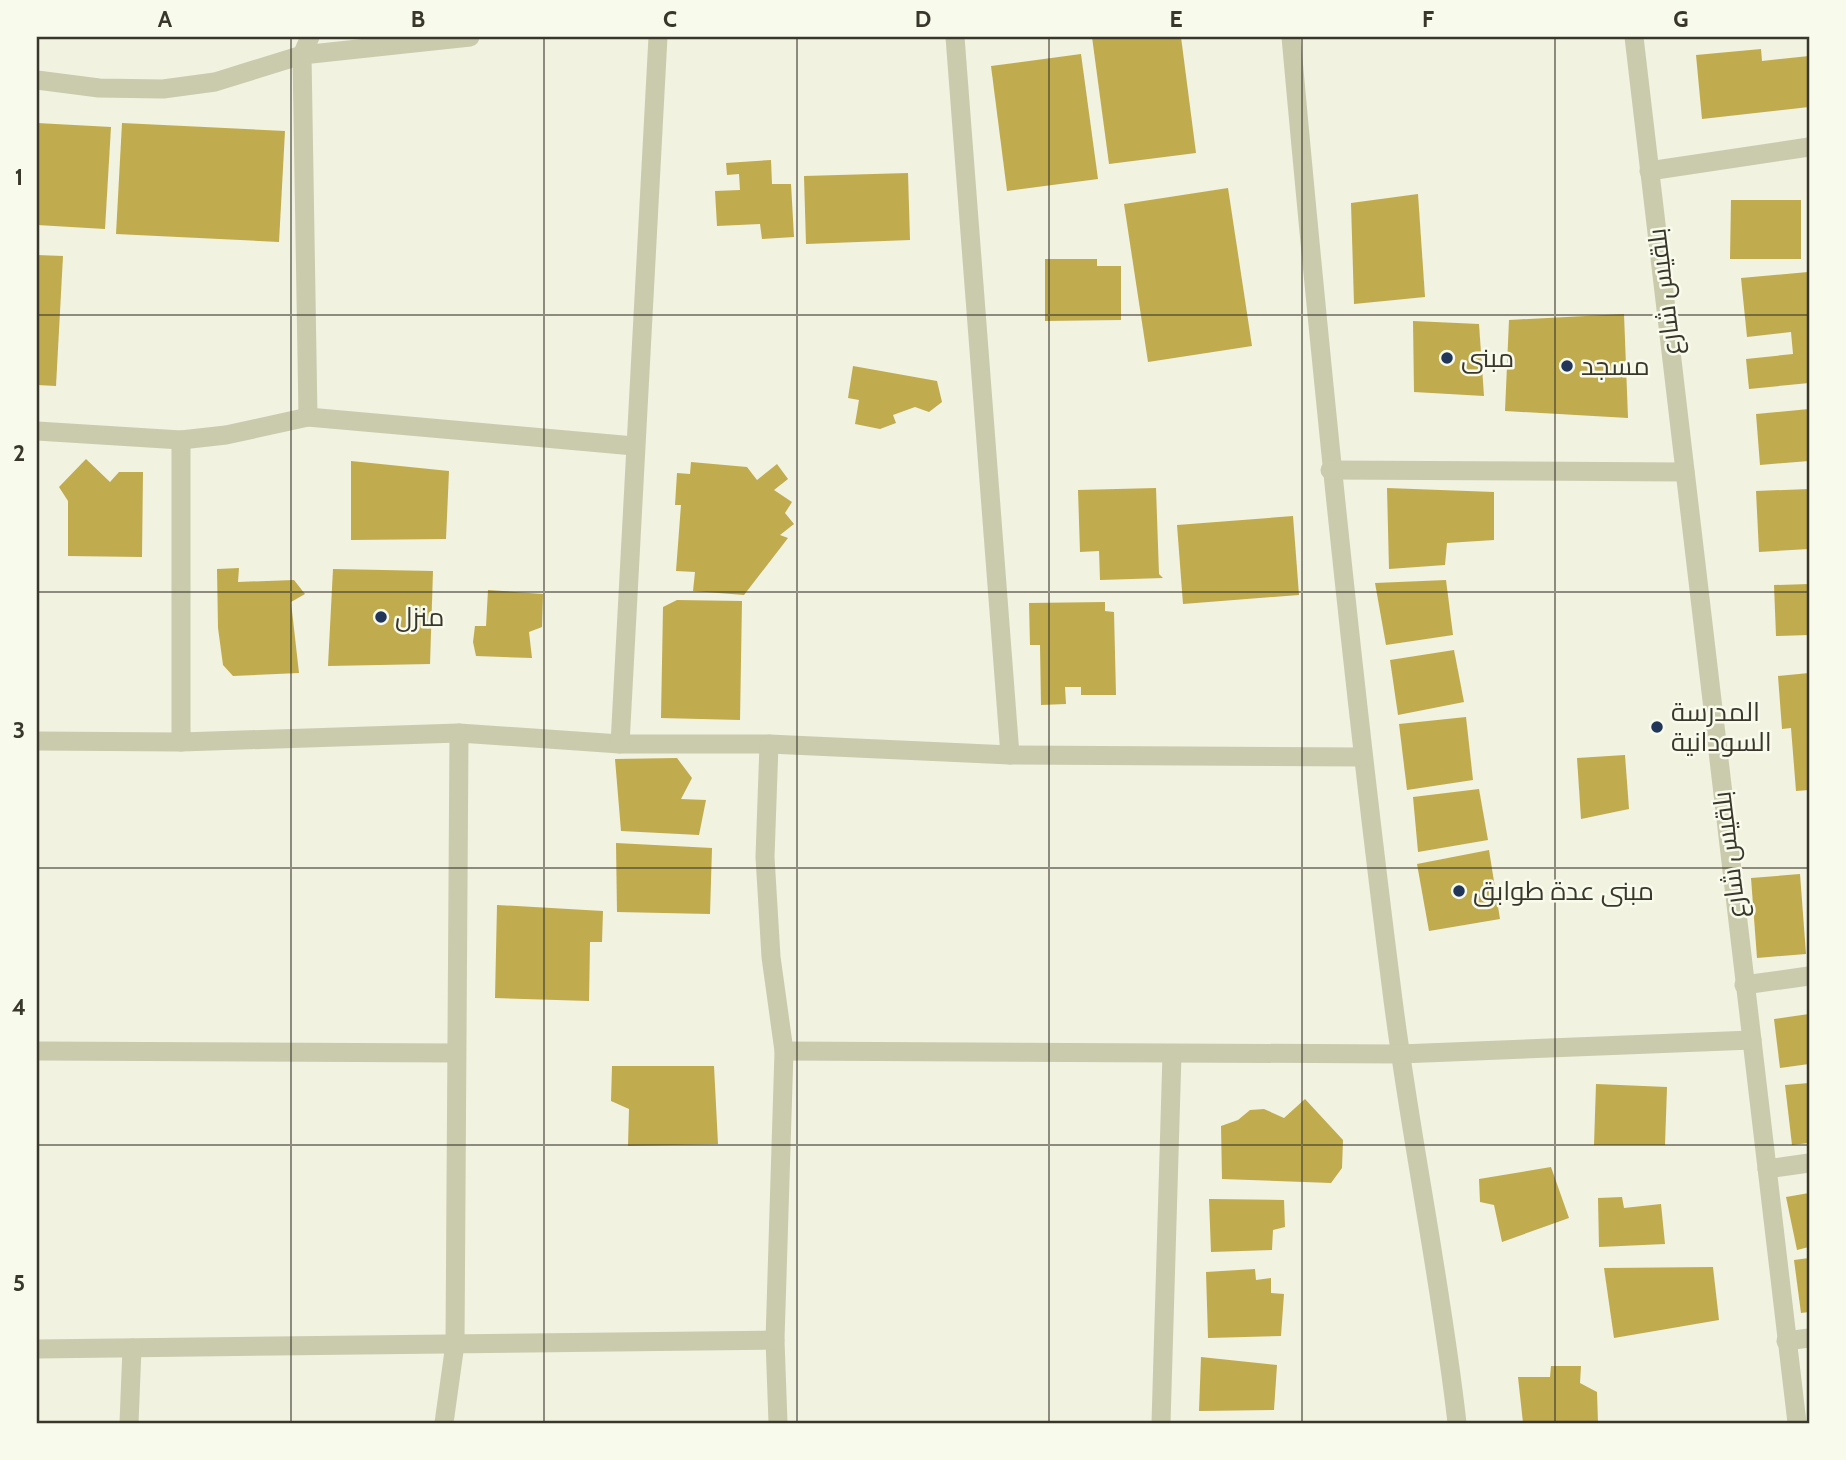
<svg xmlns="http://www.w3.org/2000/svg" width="1846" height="1460" font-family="Cabin,Cairo,sans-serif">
<rect width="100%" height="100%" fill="#f1f2e0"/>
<!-- building -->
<g fill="#c1ab4f">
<path d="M1092,37H1181L1196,153L1109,164Z"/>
<path d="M1761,49L1762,61L1809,56V107L1702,119L1696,55Z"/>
<path d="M1081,54L1098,179L1007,191L991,66Z"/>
<path d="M37,123L111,127L105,229L37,225Z"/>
<path d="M122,123L285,131L279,242L116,234Z"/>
<path d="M771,160L772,184H791L794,237L762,239L760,224L717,226L715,191L740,190L739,174L727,175L726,163Z"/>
<path d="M908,173L910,240L806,244L804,176Z"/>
<path d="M1228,188L1252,346L1148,362L1124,204Z"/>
<path d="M1418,194L1425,297L1354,304L1351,203Z"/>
<path d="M1731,200H1801V259H1730Z"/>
<path d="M37,255L63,256L56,386L37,385Z"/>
<path d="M1045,259H1097V266H1121V320L1045,321Z"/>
<path d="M1808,272L1809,383L1749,389L1746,359L1793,354L1791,332L1747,337L1741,278Z"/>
<path d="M1624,314L1628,418L1505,411L1509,320Z"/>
<path d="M1413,321L1479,324L1484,396L1414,392Z"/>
<path d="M853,366L937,381L942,402L929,412L915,407L893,415L896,423L880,429L855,424L859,400L848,398Z"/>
<path d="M1809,409V461L1760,465L1756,414Z"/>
<path d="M86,459L110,482L119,472H143L142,557L68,556V501L59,487Z"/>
<path d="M351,461L449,471L446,539L351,540Z"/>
<path d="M691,462L747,467L757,480L777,464L788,479L774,490L792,502L785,513L794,524L780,535L788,538L744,595L693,591L695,572L676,571L681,505H675L677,473L690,474Z"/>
<path d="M1156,488L1159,574L1163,578L1100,580L1099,551L1080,552L1078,490Z"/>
<path d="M1387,488L1494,492V540L1447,543L1445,565L1389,569Z"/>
<path d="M1809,489V549L1759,552L1756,491Z"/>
<path d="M1293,516L1299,595L1183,604L1177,525Z"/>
<path d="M239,568L238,582L294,580L305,594L291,602L299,673L233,676L223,665L218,628L217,569Z"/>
<path d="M333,569L433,571L430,664L328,666Z"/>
<path d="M1446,580L1453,635L1386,645L1375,583Z"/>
<path d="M1809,584V635L1776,636L1774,585Z"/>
<path d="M488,590L543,594L542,627L529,632L532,658L476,656L473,642L475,626H486Z"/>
<path d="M677,600L742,601L740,720L661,718L663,607Z"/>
<path d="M1105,602V611L1114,612L1116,695H1081V687H1065L1066,704L1041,705L1040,645H1030L1029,603Z"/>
<path d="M1454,650L1464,702L1398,715L1390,660Z"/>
<path d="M1809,673V790L1796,791L1791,728L1782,729L1778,676Z"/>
<path d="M1466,717L1473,780L1407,790L1399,724Z"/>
<path d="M1625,755L1629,809L1581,819L1577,758Z"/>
<path d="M677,758L692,778L681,799L706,800L699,835L621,831L615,759Z"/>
<path d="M1479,789L1488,840L1418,852L1413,797Z"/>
<path d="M616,843L712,848L710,914L617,912Z"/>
<path d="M1489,850L1500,919L1429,931L1417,864Z"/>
<path d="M1800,874L1806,954L1757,958L1751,878Z"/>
<path d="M497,905L603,911L602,942H590L589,1001L495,998Z"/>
<path d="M1809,1014V1064L1780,1068L1774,1019Z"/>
<path d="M612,1066H714L718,1144L628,1146L629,1109L611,1101Z"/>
<path d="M1809,1083V1143L1792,1145L1785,1085Z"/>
<path d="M1596,1084L1667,1087L1665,1145H1594Z"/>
<path d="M1305,1099L1343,1140L1342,1168L1331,1183L1222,1179L1221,1126L1238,1120L1250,1110L1264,1109L1284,1118Z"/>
<path d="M1551,1167L1569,1218L1502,1242L1494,1205L1480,1202L1479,1179Z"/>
<path d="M1809,1193V1247L1797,1250L1786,1197Z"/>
<path d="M1622,1197L1624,1208L1661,1204L1665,1244L1599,1247L1598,1198Z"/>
<path d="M1209,1199L1284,1200L1285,1227L1273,1230L1272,1250L1211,1252Z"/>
<path d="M1809,1258V1312L1801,1313L1794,1260Z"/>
<path d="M1713,1267L1719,1320L1614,1338L1604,1268Z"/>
<path d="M1255,1269L1256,1280L1271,1278V1293L1284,1294L1281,1336L1208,1338L1206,1272Z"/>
<path d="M1201,1357L1277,1365L1274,1410L1199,1411Z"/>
<path d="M1551,1366H1581L1580,1383L1597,1392L1598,1423H1523L1518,1377H1550Z"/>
</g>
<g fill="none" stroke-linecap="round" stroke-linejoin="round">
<!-- minor -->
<g stroke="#cacaac" stroke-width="19">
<path d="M955,37L1010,755"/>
<path d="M1291,37C1320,359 1352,679 1393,1000C1411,1141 1441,1281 1457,1423"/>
<path d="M1634,37L1797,1423"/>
<path d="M37,80L99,88L163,89L215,82L302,55L470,37"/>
<path d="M1649,171L1809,147"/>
<path d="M308,417L302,55L310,37"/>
<path d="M37,431L181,440L226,435L308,417L634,446"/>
<path d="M181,440V742"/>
<path d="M1330,470L1685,472"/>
<path d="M37,741L181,742L459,733L620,744H769L1010,755L1362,757"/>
<path d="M620,744L658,37"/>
<path d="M769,744L765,857L771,957L784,1051L775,1340L778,1423"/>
<path d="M1744,985L1809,976"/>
<path d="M37,1051L456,1053"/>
<path d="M784,1051L1400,1054L1752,1040"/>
<path d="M1767,1169L1809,1163"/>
<path d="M1786,1341L1809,1338"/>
<path d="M37,1349L775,1340"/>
<path d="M129,1423L132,1348"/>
<path d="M444,1423L455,1344L459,733"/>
<path d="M1161,1423L1172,1054"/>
</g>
</g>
<!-- grid -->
<path fill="none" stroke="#39372b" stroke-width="2" stroke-opacity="0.55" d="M291,37V1423M544,37V1423M797,37V1423M1049,37V1423M1302,37V1423M1555,37V1423M37,315H1809M37,592H1809M37,868H1809M37,1145H1809"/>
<!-- markers -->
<g fill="#213659" stroke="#f8faec" stroke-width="2.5">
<circle cx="1447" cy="358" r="7"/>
<circle cx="1567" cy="366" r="7"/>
<circle cx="381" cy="617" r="7"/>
<circle cx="1657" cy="727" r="7"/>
<circle cx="1459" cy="891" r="7"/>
</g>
<g text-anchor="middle" stroke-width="5" stroke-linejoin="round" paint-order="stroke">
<!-- street labels -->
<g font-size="26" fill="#39372b" stroke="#f8faec">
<text transform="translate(1664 292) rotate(-97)" y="9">بلقيس شارع</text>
<text transform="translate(1729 855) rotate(-97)" y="9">بلقيس شارع</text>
</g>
<!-- poi labels -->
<g font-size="26" fill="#39372b" stroke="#f8faec" text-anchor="start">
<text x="1461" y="367">مبنى</text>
<text x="1581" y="375">مسجد</text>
<text x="395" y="626">منزل</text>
<text x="1671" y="721">المدرسة<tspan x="1671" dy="30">السودانية</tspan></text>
<text x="1473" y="900">مبنى عدة طوابق</text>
</g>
</g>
<!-- border -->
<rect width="1846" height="1460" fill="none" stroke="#f8faec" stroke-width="77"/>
<rect x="38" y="38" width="1770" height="1384" fill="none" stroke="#39372b" stroke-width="2.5"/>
<g font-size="23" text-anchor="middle" font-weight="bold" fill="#39372b">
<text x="165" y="27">A</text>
<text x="418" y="27">B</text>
<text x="670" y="27">C</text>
<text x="923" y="27">D</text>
<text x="1176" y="27">E</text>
<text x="1428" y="27">F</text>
<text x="1681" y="27">G</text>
<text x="19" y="185">1</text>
<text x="19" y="461">2</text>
<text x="19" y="738">3</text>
<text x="19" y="1015">4</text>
<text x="19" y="1291">5</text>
</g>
</svg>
